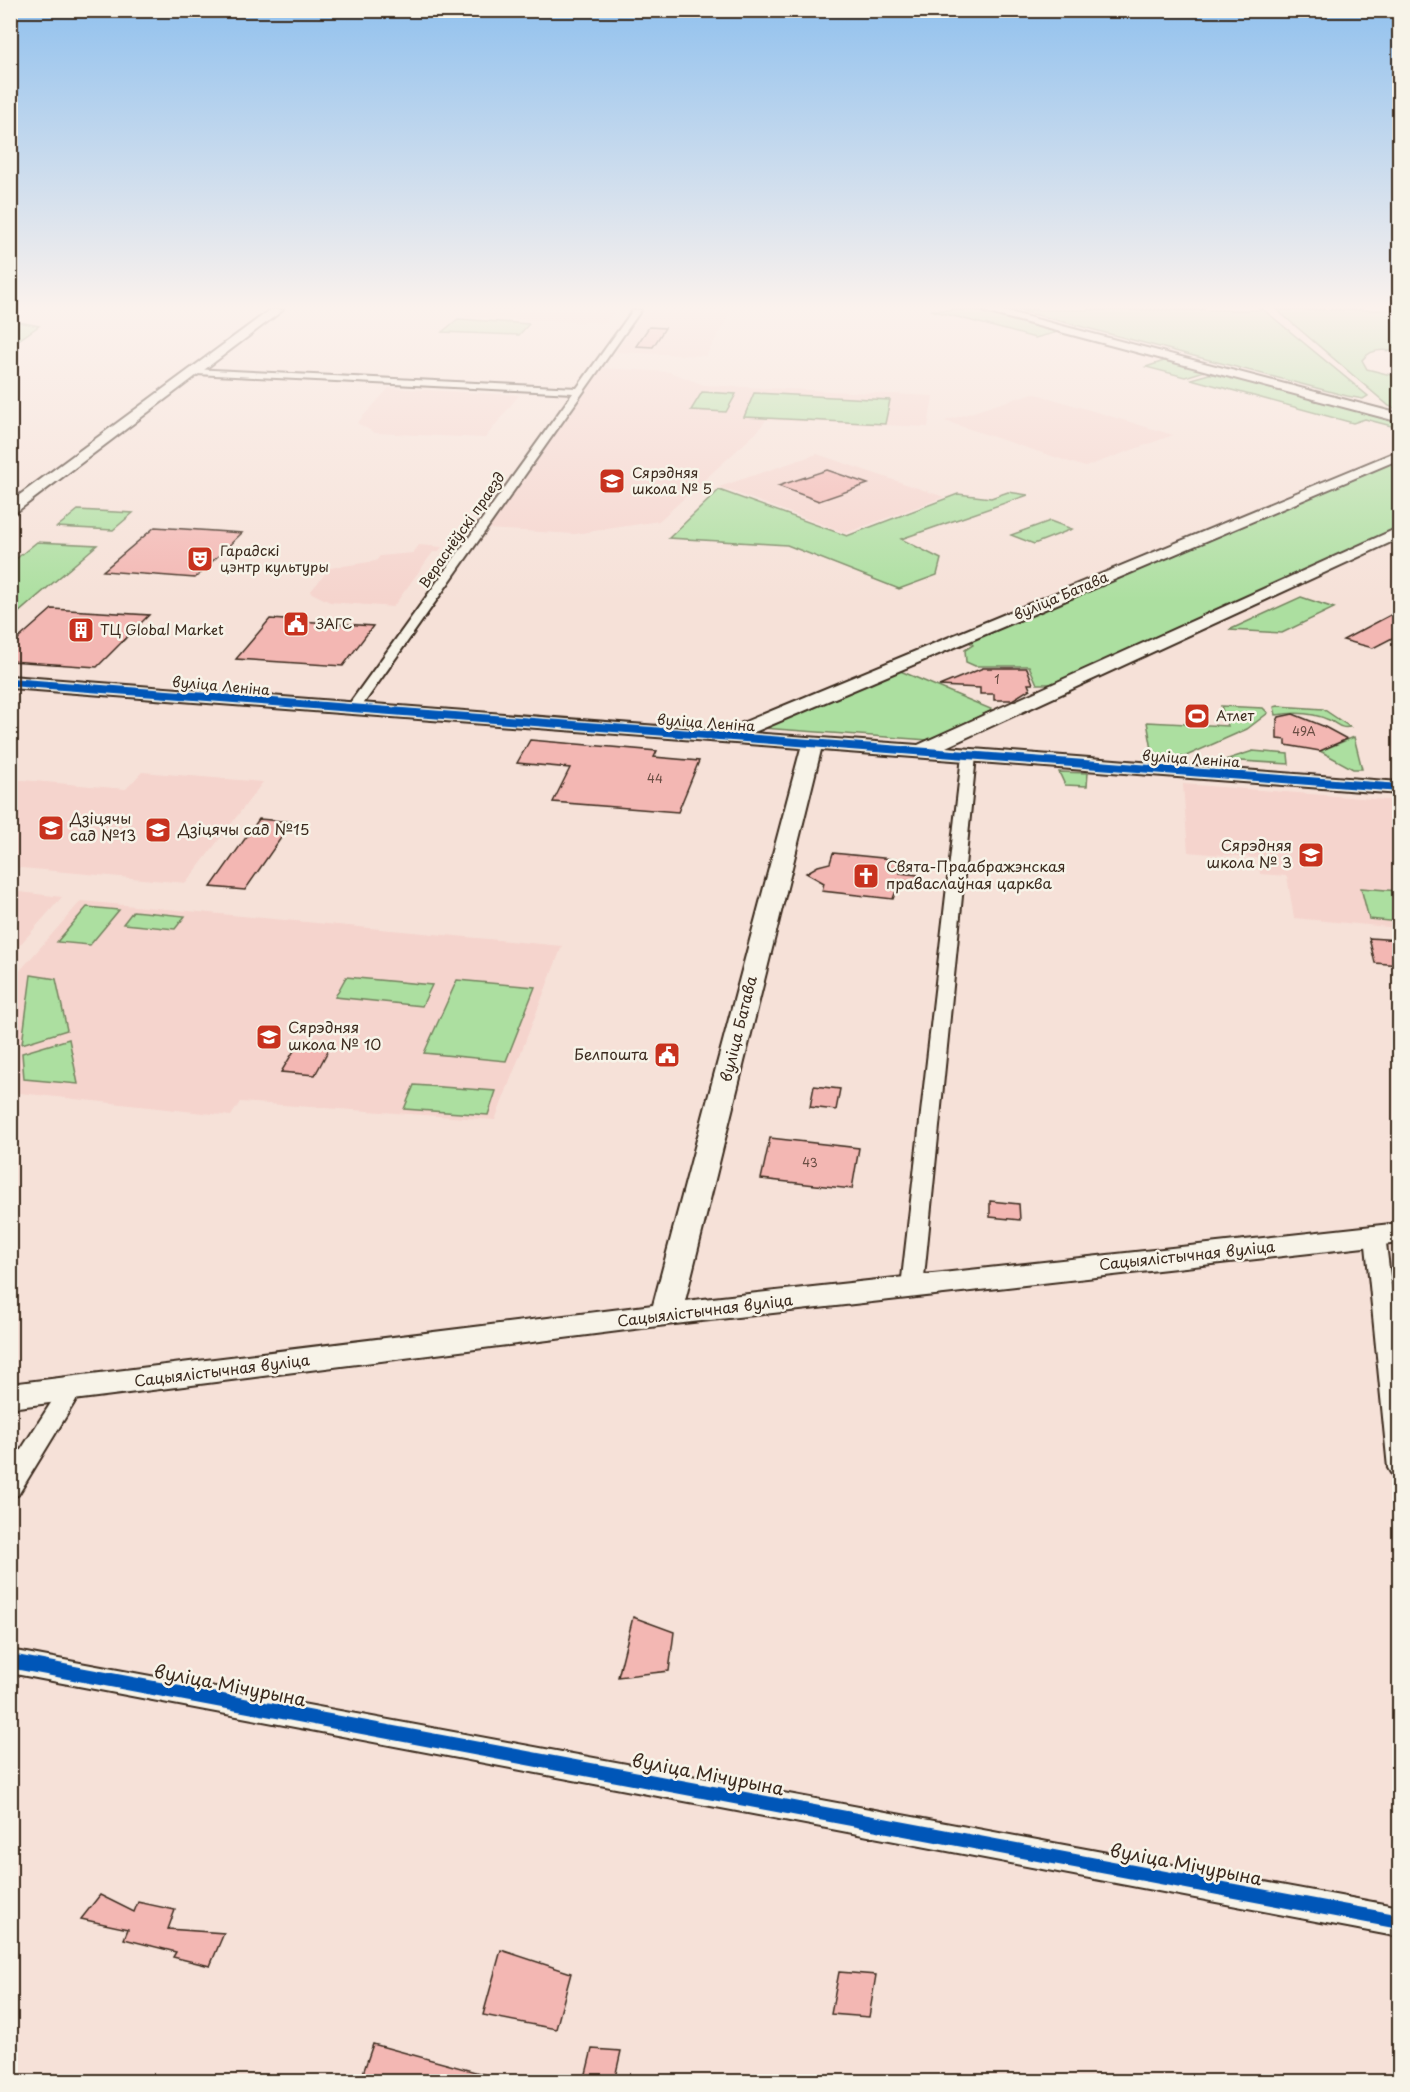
<svg xmlns="http://www.w3.org/2000/svg" width="1410" height="2092" font-family="'Playpen Sans',sans-serif">
<rect width="100%" height="100%" fill="#f6e1d8"/>
<filter id="ink" filterUnits="userSpaceOnUse"><feTurbulence type="fractalNoise" baseFrequency=".0167" numOctaves="2"/><feDisplacementMap in="SourceGraphic" scale="12" xChannelSelector="R" yChannelSelector="G"/><feConvolveMatrix kernelMatrix="1 2 1 2 8 2 1 2 1" color-interpolation-filters="sRGB"/></filter>
<g filter="url(#ink)">
<!-- built -->
<g fill="#f5d4cd">
<path d="M472,310H616L606,323L464,317Z"/>
<path d="M646,310H732L706,356L615,352Z"/>
<path d="M600,368L670,372L704,385L933,396L928,427L766,420L757,432L659,521L575,534L487,529Z"/>
<path d="M389,388L519,395L485,438L375,433L357,423Z"/>
<path d="M1033,393L1173,435L1085,467L945,421Z"/>
<path d="M817,454L944,497L846,533L719,487Z"/>
<path d="M419,545L442,547L438,552H433L393,607L330,602L310,592L330,568L376,561L380,556L413,553Z"/>
<path d="M142,772L263,782L186,883L11,867V779L126,789Z"/>
<path d="M1183,784L1399,801V928L1294,918L1287,876L1260,874L1258,858L1188,852Z"/>
<path d="M11,891L62,897L11,955L10,892Z"/>
<path d="M81,901L562,946L495,1120L240,1102L231,1116L11,1092V981Z"/>
</g>
<!-- green -->
<g fill="#acdfa0" stroke="#74845f" stroke-width="1.5">
<path d="M931,310H975L1058,332L1035,338Z"/>
<path d="M1018,310H1264L1368,396L1363,399L1347,396Z"/>
<path d="M1277,310H1399V353C1386,349 1371,348 1362,360L1367,369L1399,377V410L1389,406Z"/>
<path d="M458,319L529,324L519,335L442,332Z"/>
<path d="M19,322L39,326L11,345V324Z"/>
<path d="M1167,360L1204,370L1205,371L1185,377L1146,367Z"/>
<path d="M1209,374H1220L1399,422V428L1365,419L1353,423L1191,379Z"/>
<path d="M702,392L736,394L726,412L691,410Z"/>
<path d="M754,393L890,400L885,424L744,417Z"/>
<path d="M1399,459V529L1062,684H1037L1029,666H975L966,662L965,650L973,645L967,640Z"/>
<path d="M719,490L847,536L958,494L991,498L1008,492L1028,495L901,539L941,559L937,575L899,589L787,545L669,538Z"/>
<path d="M78,510L133,513L113,530L57,527Z"/>
<path d="M1050,521L1072,529L1034,544L1011,535Z"/>
<path d="M37,542L97,545L11,619V563Z"/>
<path d="M1301,597L1334,608L1282,633L1229,630Z"/>
<path d="M898,670L993,710L928,740L762,728Z"/>
<path d="M1221,706L1263,708L1268,713L1247,729L1184,757L1153,755L1147,722L1228,726Z"/>
<path d="M1278,706L1323,709L1350,727C1340,729 1338,724 1329,720C1312,712 1294,712 1276,715L1274,707Z"/>
<path d="M1354,737L1362,769H1353L1320,751Z"/>
<path d="M1253,751L1288,754L1289,764L1225,760Z"/>
<path d="M1059,772L1088,773L1087,786L1065,785Z"/>
<path d="M1361,888L1399,891V922L1369,919Z"/>
<path d="M87,907L119,910L90,945L57,942Z"/>
<path d="M133,911L185,916L175,929L123,924Z"/>
<path d="M31,975L56,979L67,1030L22,1044Z"/>
<path d="M346,977L432,985L422,1006L335,997Z"/>
<path d="M457,980L535,987L506,1061L424,1053Z"/>
<path d="M69,1039L78,1084L24,1079L22,1053Z"/>
<path d="M414,1085L496,1091L488,1115L404,1109Z"/>
</g>
<!-- building -->
<g fill="#f3b7b3" stroke="#3b2a1e" stroke-width="1.5">
<path d="M649,327L665,328L653,347L636,346Z"/>
<path d="M827,470L868,484L819,501L778,486Z"/>
<path d="M155,527L242,533L195,578L103,571Z"/>
<path d="M52,609L149,615L97,667L10,661V646Z"/>
<path d="M1400,610V634L1373,648L1343,640Z"/>
<path d="M270,619L373,626L343,666L236,659Z"/>
<path d="M983,668H1027L1033,684H1028L1030,689L1012,700H994V694H980V688L939,686Z"/>
<path d="M1293,714L1323,726L1347,739L1320,751L1286,745V740L1277,739V721L1279,717Z"/>
<path d="M530,740L657,751L654,757L699,761L678,812L553,802L570,768L517,763Z"/>
<path d="M259,819L292,822L245,890L211,887Z"/>
<path d="M833,853L902,860L900,873L918,875L917,889L897,888L893,899L822,891L824,883L806,873L818,866L830,863Z"/>
<path d="M1369,938L1400,940V965L1375,963Z"/>
<path d="M298,1044L330,1047L315,1075L281,1072Z"/>
<path d="M814,1086L840,1089L836,1110L810,1107Z"/>
<path d="M770,1138L859,1148L852,1189L761,1179Z"/>
<path d="M990,1201L1019,1204L1020,1220L990,1217Z"/>
<path d="M633,1617L674,1632L669,1671L618,1677Z"/>
<path d="M100,1895L134,1912L138,1902L175,1910L168,1929L224,1933L210,1966L173,1957L176,1952L124,1939L128,1929L81,1919Z"/>
<path d="M501,1950L571,1973L556,2029L483,2015Z"/>
<path d="M839,1972L876,1975L869,2017L831,2014Z"/>
<path d="M373,2044L494,2077L493,2082H360Z"/>
<path d="M592,2049L621,2051L614,2082H584Z"/>
</g>
<g fill="none" stroke-linecap="round" stroke-linejoin="round">
<!-- street casing -->
<g stroke="#3b2a1e" stroke-width="4">
<g id="street">
<path d="M633,310H641L357,713H347L345,710L347,707L573,393L196,374L193,373V369L577,388Z"/>
<path d="M969,752L976,756L923,1287L920,1292L912,1295L904,1292L901,1287L962,756Z"/>
<path d="M1375,1228L1382,1230L1385,1235L1400,1360V1477L1392,1475L1388,1468L1365,1235L1368,1230Z"/>
<path d="M71,1381L79,1384L82,1390L18,1495L10,1497V1467L63,1384Z"/>
<path d="M10,1650L1400,1907V1937L10,1673Z"/>
</g>
</g>
<!-- secondary casing -->
<g stroke="#3b2a1e" stroke-width="4">
<g id="secondary">
<path d="M270,310H283L15,513L10,514V502Z"/>
<path d="M984,310H1001L1400,414V422L985,312Z"/>
<path d="M1400,450V459L752,733L918,745L1400,527V538L946,747L1400,782V794L821,750L685,1301L1400,1223V1243L666,1325L10,1408V1384L653,1305L801,748L10,688V676L723,731Z"/>
</g>
</g>
<!-- street -->
<use href="#street" fill="#f7f3e8" fill-rule="evenodd"/>
<!-- secondary -->
<use href="#secondary" fill="#f7f3e8" fill-rule="evenodd"/>
<!-- cycleway-far1 casing -->
<g stroke="#f7f3e8" stroke-width="10">
<path id="cycleway-far1" d="M10,682L1400,788"/>
</g>
<!-- cycleway casing -->
<g stroke="#f7f3e8" stroke-width="18">
<path id="cycleway" d="M10,1661L1400,1922"/>
</g>
<!-- cycleway-far1 -->
<use href="#cycleway-far1" stroke="#0057b8" stroke-width="8"/>
<!-- cycleway -->
<use href="#cycleway" stroke="#0057b8" stroke-width="14"/>
</g>
</g>
<!-- sky -->
<linearGradient id="sky" x2="0" y2="1"><stop stop-color="#91c1ee"/><stop offset="0.51" stop-color="#fbf2ed"/><stop offset="1" stop-color="#fbf2ed" stop-opacity="0"/></linearGradient>
<rect width="1410" height="602" fill="url(#sky)"/>
<!-- icons -->
<defs>
<g id="school-square" transform="scale(1.35)"><rect x="-9" y="-9" width="18" height="18" rx="4" fill="#c8321e" stroke="#f7f3e8"/><path d="M0-5L7-2L0 1L-7-2ZM-4 1L0 2.5L4 1V4Q0 6-4 4Z" fill="#fff"/></g>
<g id="theatre-square" transform="scale(1.35)"><rect x="-9" y="-9" width="18" height="18" rx="4" fill="#c8321e" stroke="#f7f3e8"/><path d="M-5-5.5Q0-4 5-5.5V0Q5 5 0 6Q-5 5-5 0ZM-3.3-2.5H-1v1.5H-3.3ZM1-2.5H3.3v1.5H1ZM-2.8 1Q0 5.5 2.8 1Z" fill="#fff"/></g>
<g id="civic-square" transform="scale(1.35)"><rect x="-9" y="-9" width="18" height="18" rx="4" fill="#c8321e" stroke="#f7f3e8"/><path d="M-.6-6.5H3V-4.5H.6V-3L4-1V1h2V6H-6V1h2V-1L-.6-3ZM-1.2 2.5V6h2.4V2.5Z" fill="#fff"/></g>
<g id="building-square" transform="scale(1.35)"><rect x="-9" y="-9" width="18" height="18" rx="4" fill="#c8321e" stroke="#f7f3e8"/><path d="M-4-6H4V6H1V3H-1V6H-4ZM-2.5-4.3h1.7v1.8h-1.7ZM.8-4.3h1.7v1.8H.8ZM-2.5-1h1.7V.8h-1.7ZM.8-1h1.7V.8H.8Z" fill="#fff"/></g>
<g id="stadium-square" transform="scale(1.35)"><rect x="-9" y="-9" width="18" height="18" rx="4" fill="#c8321e" stroke="#f7f3e8"/><path d="M0-5a6.5 5 0 1 0 0 10a6.5 5 0 1 0 0-10ZM-3.5-1.8h7v3.6h-7Z" fill="#fff"/></g>
<g id="church-square" transform="scale(1.35)"><rect x="-9" y="-9" width="18" height="18" rx="4" fill="#c8321e" stroke="#f7f3e8"/><path d="M-1.2-6h2.4v3.5h3.3v2.4h-3.3V6h-2.4V-.1h-3.3v-2.4h3.3Z" fill="#fff"/></g>
</defs>
<g fill-rule="evenodd">
<use href="#school-square" x="612" y="481"/>
<use href="#theatre-square" x="200" y="559"/>
<use href="#civic-square" x="296" y="624"/>
<use href="#building-square" x="81" y="630"/>
<use href="#stadium-square" x="1197" y="716"/>
<use href="#school-square" x="51" y="828"/>
<use href="#school-square" x="158" y="830"/>
<use href="#school-square" x="1311" y="855"/>
<use href="#church-square" x="866" y="876"/>
<use href="#school-square" x="269" y="1037"/>
<use href="#civic-square" x="667" y="1055"/>
</g>
<g text-anchor="middle" stroke-width="5" stroke-linejoin="round" paint-order="stroke">
<!-- number labels -->
<g font-size="12" fill="#694d43">
<text x="997" y="684">1</text>
<text x="1304" y="736">49А</text>
<text x="655" y="783">44</text>
<text x="810" y="1167">43</text>
</g>
<!-- far-poi labels -->
<g font-size="14" fill="#3b2a1e" stroke="#f7f3e8" text-anchor="start">
<text x="632" y="478">Сярэдняя<tspan x="632" dy="16">школа № 5</tspan></text>
<text x="220" y="556">Гарадскі<tspan x="220" dy="16">цэнтр культуры</tspan></text>
<text x="316" y="629">ЗАГС</text>
<text x="100" y="635">ТЦ Global Market</text>
<text x="1216" y="721">Атлет</text>
</g>
<!-- far-street labels -->
<g font-size="14" fill="#3b2a1e" stroke="#f7f3e8">
<text transform="translate(462 530) rotate(-55)" y="5">Вераснёўскі праезд</text>
<text transform="translate(1061 596) rotate(-23)" y="5">вуліца Батава</text>
<text transform="translate(221 686) rotate(5)" y="5">вуліца Леніна</text>
<text transform="translate(706 723) rotate(4)" y="5">вуліца Леніна</text>
<text transform="translate(1191 759) rotate(4)" y="5">вуліца Леніна</text>
</g>
<!-- poi labels -->
<g font-size="15" fill="#3b2a1e" stroke="#f7f3e8" text-anchor="start">
<text x="70" y="824">Дзіцячы<tspan x="70" dy="17">сад №13</tspan></text>
<text x="178" y="835">Дзіцячы сад №15</text>
<text x="1292" y="851" text-anchor="end">Сярэдняя<tspan x="1292" dy="17">школа № 3</tspan></text>
<text x="886" y="872">Свята-Праабражэнская<tspan x="886" dy="17">праваслаўная царква</tspan></text>
<text x="288" y="1033">Сярэдняя<tspan x="288" dy="17">школа № 10</tspan></text>
<text x="648" y="1060" text-anchor="end">Белпошта</text>
</g>
<!-- street labels -->
<g font-size="15" fill="#3b2a1e" stroke="#f7f3e8">
<text transform="translate(739 1029) rotate(-76)" y="5">вуліца Батава</text>
<text transform="translate(1187 1256) rotate(-6)" y="5">Сацыялістычная вуліца</text>
<text transform="translate(705 1311) rotate(-7)" y="5">Сацыялістычная вуліца</text>
<text transform="translate(222 1371) rotate(-7)" y="5">Сацыялістычная вуліца</text>
</g>
<!-- near-street labels -->
<g font-size="18" fill="#3b2a1e" stroke="#f7f3e8">
<text transform="translate(230 1686) rotate(11)" y="6">вуліца Мічурына</text>
<text transform="translate(708 1775) rotate(11)" y="6">вуліца Мічурына</text>
<text transform="translate(1186 1865) rotate(11)" y="6">вуліца Мічурына</text>
</g>
</g>
<!-- margin -->
<rect width="1410" height="2092" fill="none" stroke="#f7f3e8" stroke-width="36"/>
<rect x="18" y="18" width="1374" height="2056" fill="none" stroke="#3b2a1e" stroke-width="2" filter="url(#ink)"/>
</svg>
